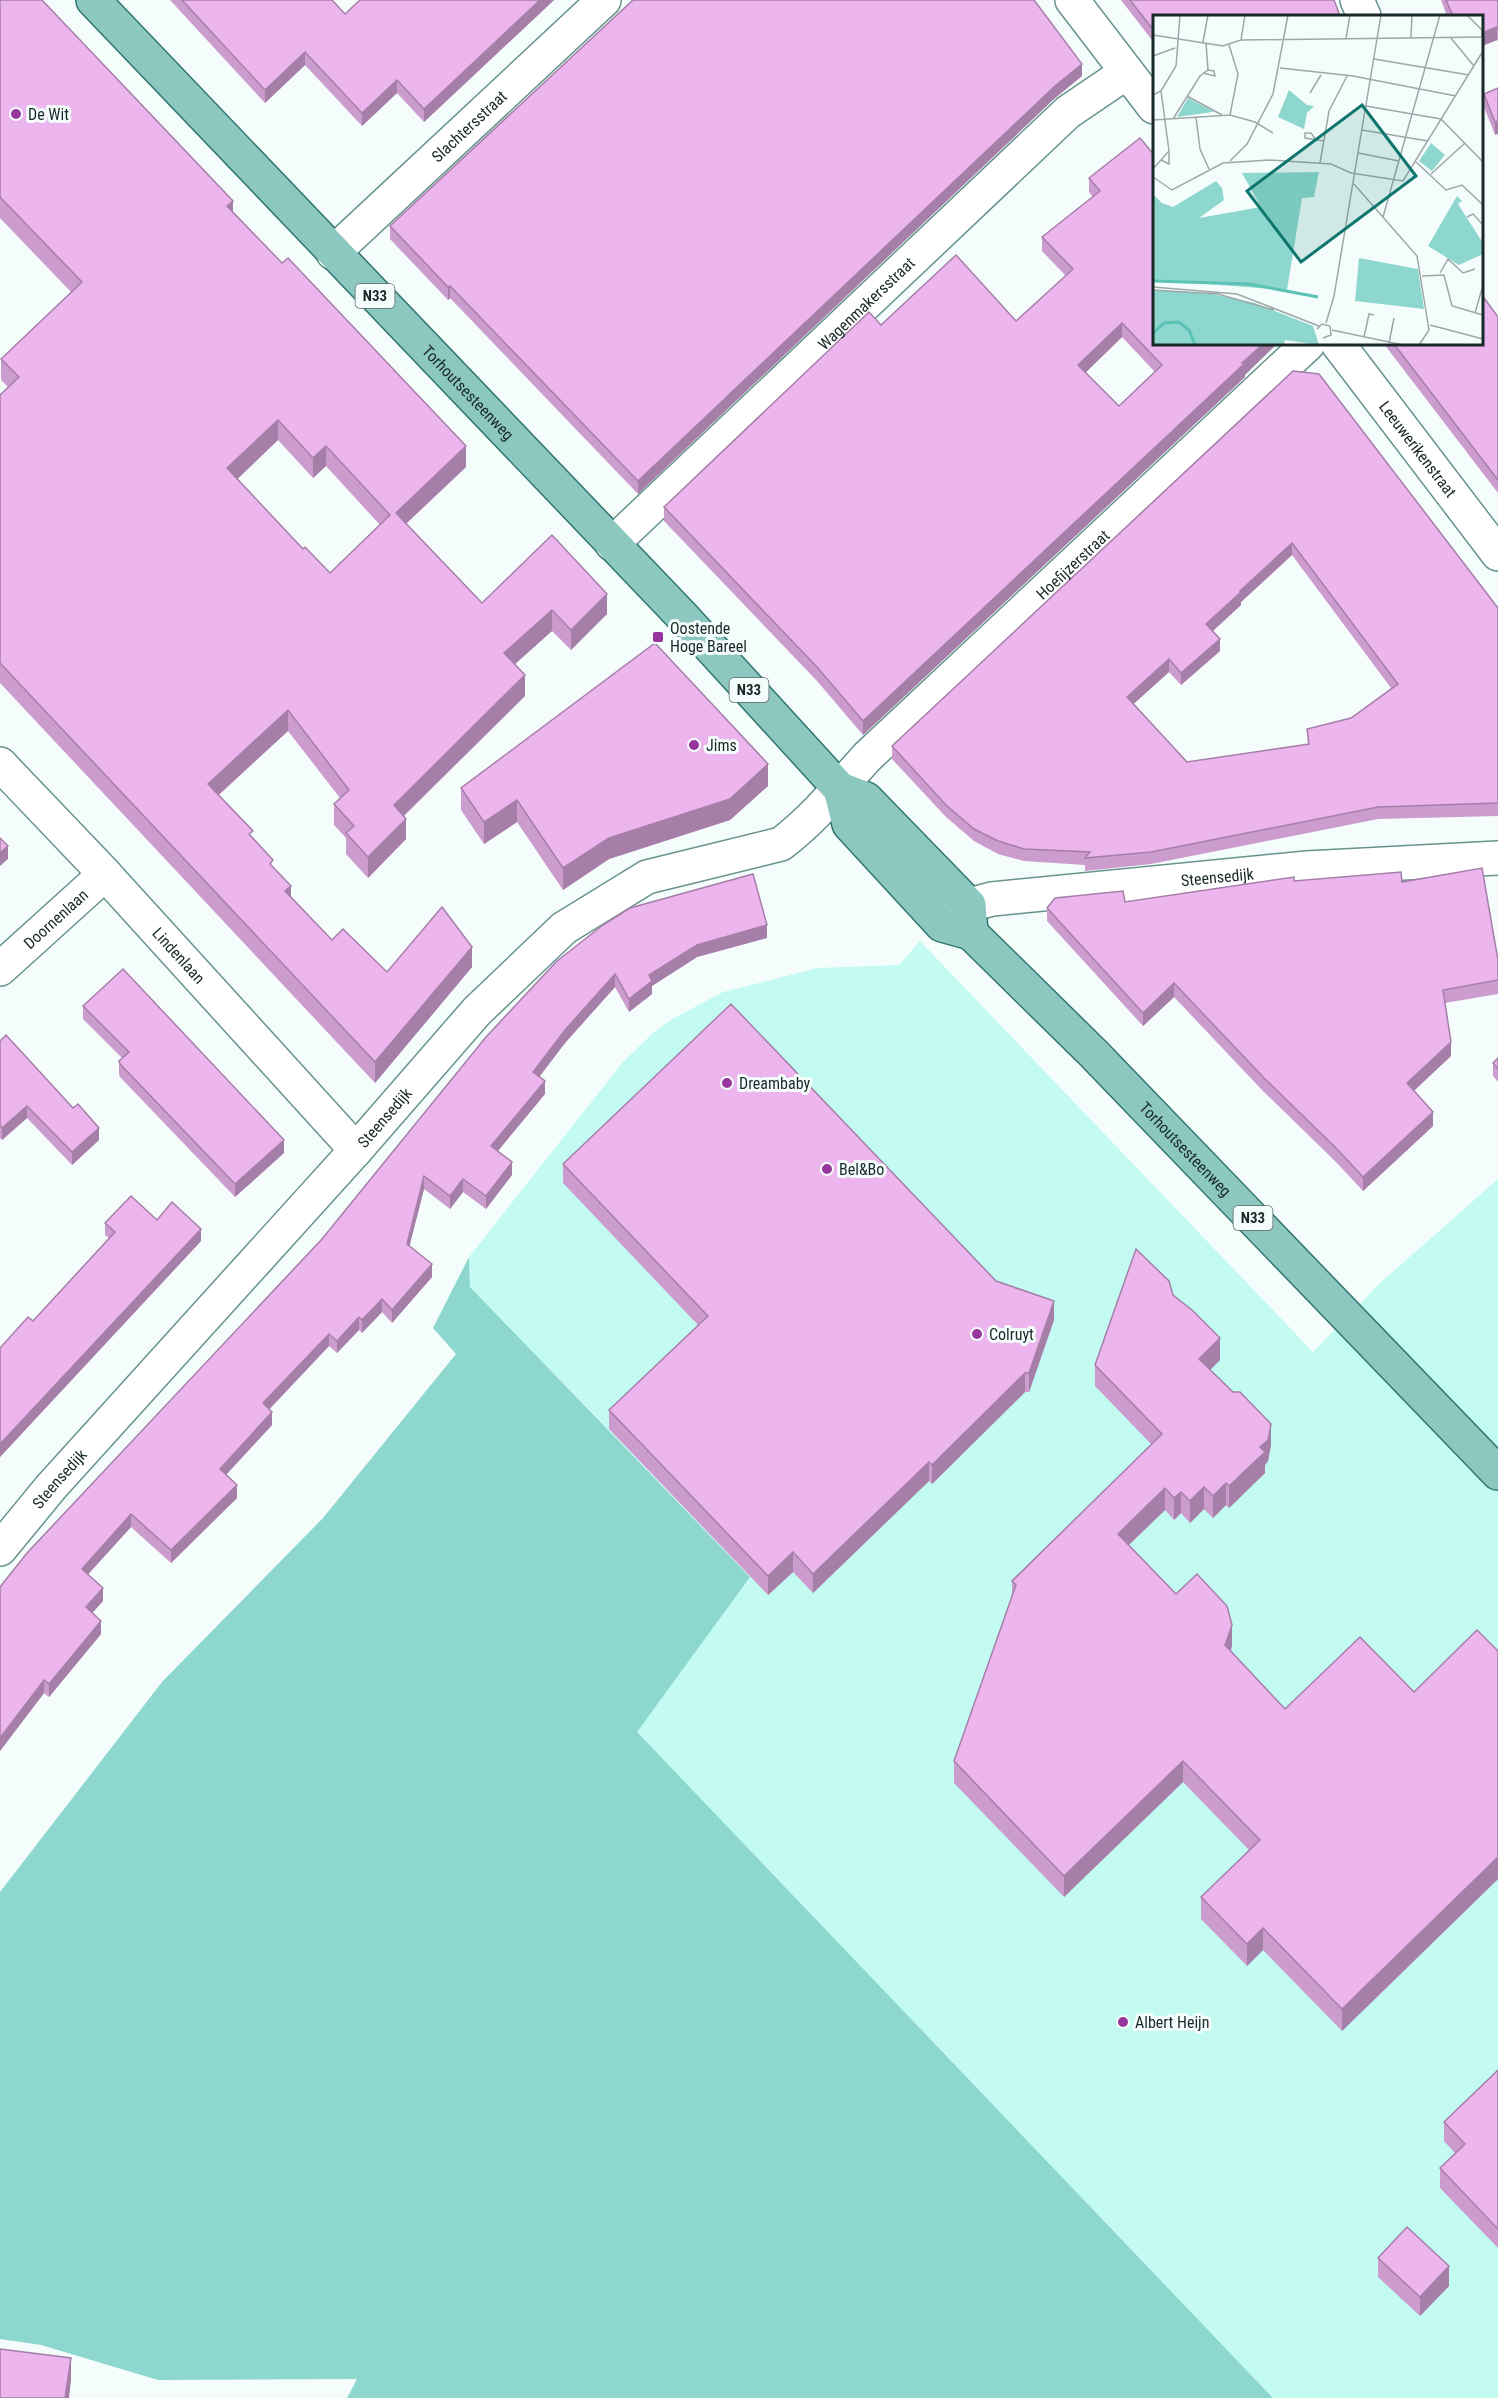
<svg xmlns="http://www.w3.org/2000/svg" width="1498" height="2398" font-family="'Roboto Condensed',sans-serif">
<rect width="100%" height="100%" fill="#f4fdfc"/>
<!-- built -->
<path fill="#c3fbf3" d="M920,941L1313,1352L1380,1283L1498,1179V2398H1273L636,1732L750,1576L470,1287L469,1257L623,1062L655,1031L674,1018L723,992L818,968L899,965Z"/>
<!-- grass -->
<path fill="#8ed7ce" d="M469,1257L470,1287L750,1577L637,1732L1273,2398H347L357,2379L158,2380L41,2345L0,2339V1892L162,1682L323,1518L456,1354L433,1328Z"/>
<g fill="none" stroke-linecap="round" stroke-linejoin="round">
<!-- minor casing -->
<g stroke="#68938d" stroke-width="36">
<g id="minor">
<path d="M1072,0L1154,107"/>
<path d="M1357,0L1364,16"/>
<path id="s1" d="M333,253L604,0"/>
<path id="s2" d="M1338,344L1498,554"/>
<path id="s3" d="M612,544L1068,112L1127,72"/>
<path id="s4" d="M0,764L105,874L356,1150"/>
<path id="s5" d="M947,922L969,905L992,899L1307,868L1498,858"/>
<path id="s6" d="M0,969L105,874"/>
<path id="s7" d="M0,1549L51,1487L356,1150L477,1011L564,928L647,877L781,844C815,818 839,788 867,757L1308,344"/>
</g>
</g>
<!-- major casing -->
<g stroke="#31776f" stroke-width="36">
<g id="major">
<path id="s8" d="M93,0L682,616L840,789L866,799L969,905L971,933"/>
<path id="s9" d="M840,789L849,824L942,925L971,933L1094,1054L1498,1473"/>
</g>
</g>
<!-- minor -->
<use href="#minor" stroke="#fff" stroke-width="33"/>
<!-- major -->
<use href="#major" stroke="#8cc7c0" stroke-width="33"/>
</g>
<!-- wall -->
<g fill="#cb9ccd" fill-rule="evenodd">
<path d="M0,0L233,212L466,467L406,524L482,603L607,614L571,650L552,631L514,664L525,696L404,816L406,839L368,878L346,854V838L334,825V804L340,798L288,731L219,795L253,838L273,868L291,897L332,940L387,972L472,967L375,1083L0,683V395L8,387L1,380V359L71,292L0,218ZM278,440L313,478L326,466L380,525L330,573L303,549L237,479Z"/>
<path d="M170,0H332L345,14L554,0L424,122L397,93L362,126L305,65L265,103Z"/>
<path d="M1121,0H1334L1155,16V44Z"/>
<path d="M1441,0H1498V42L1497,40L1482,46V16H1447Z"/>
<path d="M1082,76L1055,98L638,494L450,298L448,300L390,239V226Z"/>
<path d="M1498,88L1495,135L1484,107V94Z"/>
<path d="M1089,178L1245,375V377L863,735L817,681L664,521V507L881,325L1016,321L1066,276L1042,251V237L1093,197L1089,192ZM1122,337L1155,372L1119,406L1085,373Z"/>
<path d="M1498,317V493L1384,344H1482Z"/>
<path d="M1293,371L1498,608V816L1378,819L1151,864L1085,871V865L1024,861L998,854L974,841L946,817L892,759V746ZM1292,555L1391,688L1351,718L1307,729L1308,744L1187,762L1133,704L1169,672L1181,685L1220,651L1213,631L1241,605V602Z"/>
<path d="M768,786L730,820L609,859L563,890L517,822L484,844L461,810V788Z"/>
<path d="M1294,881L1402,882L1498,960V994L1445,1003L1451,1056L1414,1091L1433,1126L1363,1191L1336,1162L1263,1091L1174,997L1143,1026L1047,921V908L1125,902Z"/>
<path d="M767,938L697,957L652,986V994L629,1012L615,987L565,1043L539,1077L545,1094L498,1151L512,1175L486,1209L463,1192L450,1209L424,1189L409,1246L432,1277L392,1323L382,1312L362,1333L359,1330L337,1353L329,1346L269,1409L272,1425L226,1475L237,1498L171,1563L131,1527L88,1574L103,1601L92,1613L101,1634L49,1697L44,1693L0,1751V1587L322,1239L557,961Z"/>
<path d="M83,1006L284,1153L235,1197L120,1077L119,1074V1061L122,1058L83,1019Z"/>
<path d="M0,1041L99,1140L72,1165L27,1118L2,1140L0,1138Z"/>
<path d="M1498,1058V1082L1493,1076V1063Z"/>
<path d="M563,1164L996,1281L1054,1320L1029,1392H1025L932,1484L929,1481L813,1593L793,1572L768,1595L609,1429V1410L698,1325L563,1183Z"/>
<path d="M157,1220L201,1241L0,1457V1348L33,1321L109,1238L105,1235V1223Z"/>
<path d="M1173,1295L1220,1360L1210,1370L1271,1445L1268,1461L1265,1465V1473L1229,1508L1226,1505L1213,1518L1204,1509L1190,1523L1181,1513L1174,1520L1165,1510L1129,1545L1176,1594L1232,1646L1231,1651L1285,1709L1414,1692L1498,1651V1879L1342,2031L1263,1950L1247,1966L1201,1919V1897L1249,1850L1183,1782L1064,1897L954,1783V1761L1012,1596V1581L1152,1445L1095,1386V1365Z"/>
<path d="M1498,2070V2248L1440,2188V2168L1455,2153L1444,2141V2122Z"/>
<path d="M1378,2258L1449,2286L1420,2316L1378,2277Z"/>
</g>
<!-- shaded-wall -->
<g fill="#a57fa7">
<path d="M540,0H554L424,122V109Z"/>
<path d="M1497,27V40L1482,46V33Z"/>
<path d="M305,52V65L265,103V90Z"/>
<path d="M1082,64V76L1055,98L638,494V481L1055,86Z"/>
<path d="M397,80V93L362,126V113Z"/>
<path d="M1498,121V134L1495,135V122Z"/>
<path d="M233,201V222L227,206Z"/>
<path d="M450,286V298L448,300V287Z"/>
<path d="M1122,323V337L1078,380V365Z"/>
<path d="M1263,344H1277L1245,375V377L863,735V721Z"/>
<path d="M278,420V440L227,489V468Z"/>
<path d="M326,446V466L313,478V458Z"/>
<path d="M466,446V467L396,533V513Z"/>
<path d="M1292,543V555L1241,602V605L1206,637V624L1240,591Z"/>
<path d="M607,594V614L571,650V630Z"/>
<path d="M552,610V631L504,674V653Z"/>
<path d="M1220,639V651L1181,685V673Z"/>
<path d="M1169,659V672L1127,710V697Z"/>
<path d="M525,675V696L394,825V805Z"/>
<path d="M288,710V731L208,804V784Z"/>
<path d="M768,764V786L730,820L609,859L563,890V868L609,838Z"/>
<path d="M517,800V822L484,844V822Z"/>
<path d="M406,819V839L368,878V857Z"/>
<path d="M8,846V859L0,866V853Z"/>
<path d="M291,886V906L285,891Z"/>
<path d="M767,925V938L697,957L652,986V994L629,1012V999L649,975L697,945Z"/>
<path d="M472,947V967L375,1083V1062Z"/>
<path d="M615,974V987L565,1043L533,1085V1072L565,1030Z"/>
<path d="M1174,983V997L1143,1026V1013Z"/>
<path d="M1451,1042V1056L1407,1097V1083Z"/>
<path d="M545,1081V1094L491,1159V1146Z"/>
<path d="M27,1106V1118L2,1140V1128Z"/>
<path d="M1433,1112V1126L1363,1191V1177Z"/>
<path d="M99,1128V1140L72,1165V1152Z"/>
<path d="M284,1140V1153L235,1197V1184Z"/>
<path d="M512,1162V1175L486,1209V1196Z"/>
<path d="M424,1176V1189L407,1256V1244Z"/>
<path d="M463,1179V1192L450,1209V1196Z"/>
<path d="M201,1229V1241L0,1457V1444Z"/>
<path d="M432,1264V1277L392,1323V1310Z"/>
<path d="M382,1299V1312L362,1333V1320Z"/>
<path d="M1054,1301V1320L1029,1392V1373Z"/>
<path d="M359,1317V1330L337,1353V1341Z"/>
<path d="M329,1334V1346L263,1416V1403Z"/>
<path d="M1220,1338V1360L1199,1381V1359Z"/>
<path d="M1025,1373V1392L932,1484V1465Z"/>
<path d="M272,1412V1425L220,1481V1469Z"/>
<path d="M1271,1424V1445L1268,1461L1265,1465V1473L1229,1508V1486L1260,1447Z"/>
<path d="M929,1462V1481L813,1593V1574Z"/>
<path d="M1226,1483V1505L1213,1518V1496Z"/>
<path d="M237,1485V1498L171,1563V1550Z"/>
<path d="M1204,1487V1509L1190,1523V1501Z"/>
<path d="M1165,1488V1510L1118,1555V1534Z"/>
<path d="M1181,1492V1513L1174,1520V1498Z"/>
<path d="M131,1514V1527L82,1581V1569Z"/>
<path d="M793,1552V1572L768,1595V1576Z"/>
<path d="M103,1588V1601L86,1620V1607Z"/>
<path d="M101,1621V1634L49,1697V1684Z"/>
<path d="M1232,1625V1646L1225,1666V1645Z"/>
<path d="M44,1680V1693L0,1751V1738Z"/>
<path d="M1183,1761V1782L1064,1897V1876Z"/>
<path d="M1498,1857V1879L1342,2031V2009Z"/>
<path d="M1263,1928V1950L1247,1966V1944Z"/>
<path d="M1449,2266V2286L1420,2316V2297Z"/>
<path d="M71,2358V2380L69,2398H65Z"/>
</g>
<!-- building -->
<g fill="#ecb5ee" stroke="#a57fa7" stroke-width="1.5" fill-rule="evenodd">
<path d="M0,0H42L233,201L227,206L282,263L288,258L466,446L396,513L482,603L552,535L607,594L571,630L552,610L504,653L525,675L394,805L406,819L368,857L346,833L354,826L334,804L349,790L288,710L208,784L253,831L249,834L273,860L270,864L291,886L285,891L332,940L343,929L387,972L442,907L472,947L375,1062L0,663V395L19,377L1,359L82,282L0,197ZM278,420L313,458L326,446L390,515L330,573L305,547L303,549L227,468Z"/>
<path d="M182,0H332L345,14L360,0H540L424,109L397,80L362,113L305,52L265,90Z"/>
<path d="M633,0H1034L1082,64L1055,86L638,481L450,286L448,287L390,226Z"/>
<path d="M1130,0H1334L1340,16H1155V32Z"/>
<path d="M1446,0H1498V29L1497,27L1482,33V16H1453Z"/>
<path d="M1498,88V121L1495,122L1484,94Z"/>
<path d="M1140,138L1155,156V344H1263L1242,363H1245L863,721L817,667L664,507L869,312L881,325L956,255L1016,321L1073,269L1042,237L1100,191L1089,178ZM1122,323L1162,365L1119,406L1078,365Z"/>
<path d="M1482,295L1498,317V480L1394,344H1482Z"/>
<path d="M1293,371L1319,374L1498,608V803L1378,807L1151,852L1085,858L1090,852L1024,849L998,841L974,829L946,805L892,746ZM1292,543L1398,684L1351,718L1307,729L1309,744L1187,762L1127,697L1169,659L1181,673L1220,639L1206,624L1241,592L1240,591Z"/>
<path d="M655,643L768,764L730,799L609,838L563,868L517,800L484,822L461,788Z"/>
<path d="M0,838L8,846L0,853Z"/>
<path d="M1482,868L1498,960V980L1443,990L1451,1042L1407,1083L1433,1112L1363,1177L1336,1148L1263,1077L1174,983L1143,1013L1047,908L1055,898L1123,891L1125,902L1294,877V881L1401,872L1402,882Z"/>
<path d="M753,874L767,925L697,945L649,975L652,981L629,999L615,974L565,1030L533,1072L545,1081L491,1146L512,1162L486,1196L463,1179L450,1196L424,1176L407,1244L432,1264L392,1310L382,1299L362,1320L359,1317L337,1341L329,1334L263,1403L272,1412L220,1469L237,1485L171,1550L131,1514L82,1569L103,1588L86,1607L101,1621L49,1684L44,1680L0,1738V1587L27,1553L322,1239L486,1037L557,961L603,925L630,908Z"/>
<path d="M123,969L284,1140L235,1184L120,1064L119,1061L129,1052L83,1006Z"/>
<path d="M731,1004L996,1281L1054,1301L1029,1373H1025L932,1465L929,1462L813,1574L793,1552L768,1576L609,1410L708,1316L563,1164Z"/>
<path d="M6,1035L73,1108L78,1104L99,1128L72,1152L27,1106L2,1128L0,1125V1041Z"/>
<path d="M1498,1058V1069L1493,1063Z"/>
<path d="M131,1196L157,1220L172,1202L201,1229L0,1444V1348L28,1317L33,1321L115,1232L105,1223Z"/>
<path d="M1136,1249L1169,1281L1173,1295L1192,1310L1220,1338L1199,1359L1233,1392H1240L1271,1424L1268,1440L1260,1447L1265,1452L1229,1486L1226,1483L1213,1496L1204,1487L1190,1501L1181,1492L1174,1498L1165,1488L1118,1534L1176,1594L1197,1574L1227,1606L1232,1625L1225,1645L1285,1709L1360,1637L1414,1692L1477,1630L1498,1651V1857L1342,2009L1263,1928L1247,1944L1201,1897L1260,1840L1183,1761L1064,1876L954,1761L1016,1585L1012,1581L1162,1434L1095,1365Z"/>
<path d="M1498,2070V2229L1440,2168L1465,2144L1444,2122Z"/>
<path d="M1407,2227L1449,2266L1420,2297L1378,2258Z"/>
<path d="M0,2349L71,2358L65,2398H0Z"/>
</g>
<!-- markers -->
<g fill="#96359c" stroke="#f4fdfc" stroke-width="2">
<circle cx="16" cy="114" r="6"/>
<rect x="652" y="631" width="12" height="12" rx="3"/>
<circle cx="694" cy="745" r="6"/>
<circle cx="727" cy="1083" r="6"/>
<circle cx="827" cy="1169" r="6"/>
<circle cx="977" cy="1334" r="6"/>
<circle cx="1123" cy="2022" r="6"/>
</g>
<g text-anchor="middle" stroke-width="6" stroke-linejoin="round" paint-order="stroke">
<!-- shield labels -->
<g fill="#f4fdfc" stroke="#5a6967" stroke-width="1.5">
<rect x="355.5" y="284" width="39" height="24" rx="4.5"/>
<rect x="729.5" y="678" width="39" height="24" rx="4.5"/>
<rect x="1233.5" y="1206" width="39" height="24" rx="4.5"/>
</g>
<g font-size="15" font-weight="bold" fill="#182927">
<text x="375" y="301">N33</text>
<text x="749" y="695">N33</text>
<text x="1253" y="1223">N33</text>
</g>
<!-- poi labels -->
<g font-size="16" fill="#182927" stroke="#f4fdfc" text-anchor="start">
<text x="28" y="120">De Wit</text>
<text x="670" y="634">Oostende<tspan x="670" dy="18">Hoge Bareel</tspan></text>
<text x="706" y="751">Jims</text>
<text x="739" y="1089">Dreambaby</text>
<text x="839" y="1175">Bel&amp;Bo</text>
<text x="989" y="1340">Colruyt</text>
<text x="1135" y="2028">Albert Heijn</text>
</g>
<!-- street labels -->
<g font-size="16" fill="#182927" stroke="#f4fdfc">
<text dy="6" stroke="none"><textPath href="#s1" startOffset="186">Slachtersstraat</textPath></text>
<text dy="6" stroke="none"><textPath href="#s3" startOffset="350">Wagenmakersstraat</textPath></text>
<text dy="6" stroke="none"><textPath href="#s8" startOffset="543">Torhoutsesteenweg</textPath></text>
<text dy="6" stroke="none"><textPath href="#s2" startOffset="132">Leeuwerikenstraat</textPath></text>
<text dy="6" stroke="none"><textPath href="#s7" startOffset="1479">Hoefijzerstraat</textPath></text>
<text dy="6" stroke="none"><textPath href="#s5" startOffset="278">Steensedijk</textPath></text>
<text dy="6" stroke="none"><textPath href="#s6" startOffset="75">Doornenlaan</textPath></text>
<text dy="6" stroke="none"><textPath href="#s4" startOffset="262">Lindenlaan</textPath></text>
<text dy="6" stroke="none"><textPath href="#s7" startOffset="578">Steensedijk</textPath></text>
<text dy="6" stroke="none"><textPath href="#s9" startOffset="508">Torhoutsesteenweg</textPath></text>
<text dy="6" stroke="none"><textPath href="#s7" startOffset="92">Steensedijk</textPath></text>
</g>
</g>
<!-- overview -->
<g transform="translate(1153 15)">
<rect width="330" height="330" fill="#f4fdfc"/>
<path d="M166,157L161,182L149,183L134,275L0,265V179L9,188L20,192L63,166L69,173L71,185L46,203L108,192L89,158ZM206,243L265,254L271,294L202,286ZM0,275L54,278L102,288L160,311L166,330L132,325L131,330H0Z" fill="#8ed7ce"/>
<path d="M136,75L154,90L161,91L154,98L151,114L125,102ZM35,83L60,96V97L24,102ZM278,128L292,140L279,156L266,146ZM304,181L309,186L305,189L330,228V239L306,250L275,231Z" fill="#8ed7ce"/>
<path fill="none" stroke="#5cc2b6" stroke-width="3" d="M0,266L96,269L165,282M0,318L11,308L26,307L36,315L42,330"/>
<path fill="none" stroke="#9ca8a7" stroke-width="1.5" d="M314,0L329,15V22M0,20L70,31L88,25L330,22M258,22L259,0M297,22L321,51M193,23L197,0M88,25L92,0M50,27L55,0M76,30L85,59L77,100M0,41L22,33M221,44L316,60M127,53L200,61L303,81M50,58L62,61L61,56L55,55M157,78L168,60M0,80L8,76L23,51L27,0M34,81L69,100M213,91L288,104L330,147M43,102L47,134L56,154M20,104L47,61L55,55L53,28M0,105L77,100L102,107L120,118M209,115L275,126M163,125L158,118H152V123L171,126M205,138L246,146M8,145L16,149V137M77,146L94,129L120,79L135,0M263,147L293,175L309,170L330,190M167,148L176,96L194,61M0,154L16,136L8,76M278,159L312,128M0,162L19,175L70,148L116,145L178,149L198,158L250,166L330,36M201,169L264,241L276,315M230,202L287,0M314,202L320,199L330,210M287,258L295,244L310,258L322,254M269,261L291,260L299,291L330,300M0,272L84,279L166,311M0,275L65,279L121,295M322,298L330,270M173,308L181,281L228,0M277,310L330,324M164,314L169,309L177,311L178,320L170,323M179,315L250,330M211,322L216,299L221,300M236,328L241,303M266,330L276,315"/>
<path fill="#0f766e" fill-opacity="0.15" stroke="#0f766e" stroke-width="3" d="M209,90L263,161L148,247L94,176Z"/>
<rect width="330" height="330" fill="none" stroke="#182927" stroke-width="3"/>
</g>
</svg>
